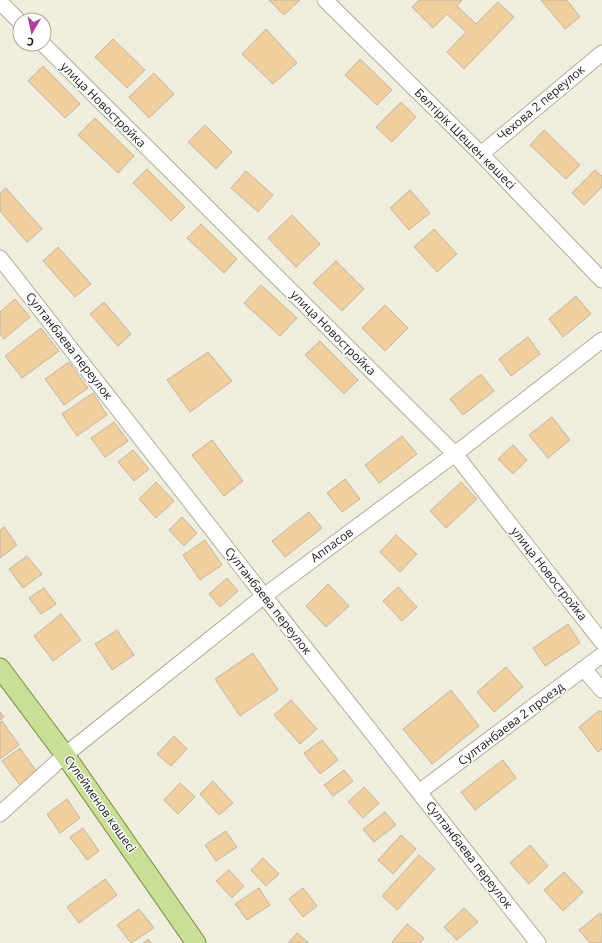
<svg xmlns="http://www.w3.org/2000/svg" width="602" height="943" font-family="'Open Sans',sans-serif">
<rect width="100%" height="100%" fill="#f0eddc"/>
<!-- building -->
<g fill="#f1ce9d" stroke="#c1b6a7">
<path d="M269,0H300L284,15Z"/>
<path d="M419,0H462L457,6L476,24L498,2L514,17L464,69L447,52L466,32L447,14L433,28L412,7Z"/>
<path d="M541,0H567L580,17L565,29Z"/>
<path d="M266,29L297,63L273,84L242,54Z"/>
<path d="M113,39L145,70L127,88L95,57Z"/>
<path d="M360,59L392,90L377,105L345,75Z"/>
<path d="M43,66L80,104L65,118L28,81Z"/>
<path d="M154,73L174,94L149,118L129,97Z"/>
<path d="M401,102L416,117L392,142L376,127Z"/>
<path d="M95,118L134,156L118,173L78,135Z"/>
<path d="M205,125L232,152L216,169L188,142Z"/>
<path d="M544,130L580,165L566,179L530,145Z"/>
<path d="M147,169L185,207L171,221L133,183Z"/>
<path d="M595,170L602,176V187L584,205L572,193Z"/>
<path d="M246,171L273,195L258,212L231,188Z"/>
<path d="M6,188L42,229L27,242L0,211V193Z"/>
<path d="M410,190L430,213L409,230L390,208Z"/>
<path d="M292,215L320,244L296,267L268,238Z"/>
<path d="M201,224L237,259L224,273L187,238Z"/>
<path d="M434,229L457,254L437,272L414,247Z"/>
<path d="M58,247L91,284L75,297L43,261Z"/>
<path d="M336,261L364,289L342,311L313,283Z"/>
<path d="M261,285L297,318L280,336L244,303Z"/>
<path d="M576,296L591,314L563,337L549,319Z"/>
<path d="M15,299L30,317L4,339L0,334V312Z"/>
<path d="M104,302L131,334L118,346L90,314Z"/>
<path d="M385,305L408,328L385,351L362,328Z"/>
<path d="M41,328L59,351L22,378L5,356Z"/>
<path d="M528,337L540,354L511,376L499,359Z"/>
<path d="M320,341L358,380L344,394L305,355Z"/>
<path d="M208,352L232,381L190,412L167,380Z"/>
<path d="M69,362L88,388L64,405L45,379Z"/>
<path d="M481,374L494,391L463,415L450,399Z"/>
<path d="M93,393L107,415L77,436L62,414Z"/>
<path d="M552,417L570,440L548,458L529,435Z"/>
<path d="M114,422L128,441L105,457L91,438Z"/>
<path d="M402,436L417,454L379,483L365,465Z"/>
<path d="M212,440L243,481L224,496L192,455Z"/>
<path d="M513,445L527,460L513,474L498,459Z"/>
<path d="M133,450L149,469L134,481L118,462Z"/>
<path d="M345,479L360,499L342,512L327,493Z"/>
<path d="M156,482L174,501L156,518L139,499Z"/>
<path d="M461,482L477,499L446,528L430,511Z"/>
<path d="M309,512L322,528L285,557L272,541Z"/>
<path d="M182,517L197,533L184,546L169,530Z"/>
<path d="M4,527L17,545L0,558V530Z"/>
<path d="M396,535L417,554L400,572L380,552Z"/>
<path d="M205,540L222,565L200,580L183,555Z"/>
<path d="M27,556L42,574L23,588L9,569Z"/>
<path d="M227,578L238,591L220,607L209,594Z"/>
<path d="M328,584L349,606L326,627L306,606Z"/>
<path d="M398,587L417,607L402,621L383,601Z"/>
<path d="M44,588L56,604L41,614L29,598Z"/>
<path d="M61,614L81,640L53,661L34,636Z"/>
<path d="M568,624L580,643L545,666L533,648Z"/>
<path d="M117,630L134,655L112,670L95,644Z"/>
<path d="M253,653L278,690L240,716L215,679Z"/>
<path d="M506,667L523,687L494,712L477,692Z"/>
<path d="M451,690L479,726L432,764L403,729Z"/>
<path d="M291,700L317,729L300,744L274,715Z"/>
<path d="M600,710L602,712V749L598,752L579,727Z"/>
<path d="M0,712L4,717L0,720Z"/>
<path d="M2,721L19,745L0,759V722Z"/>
<path d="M174,736L187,749L171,766L157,754Z"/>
<path d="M322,740L338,760L320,774L304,753Z"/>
<path d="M20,748L39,775L22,788L2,761Z"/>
<path d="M503,760L516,778L475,810L461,792Z"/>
<path d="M344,770L353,781L333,796L324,785Z"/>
<path d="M213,781L233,803L219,815L200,794Z"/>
<path d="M180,783L195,797L178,814L164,800Z"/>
<path d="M364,787L379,803L363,818L348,802Z"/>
<path d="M67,799L80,818L60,833L47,814Z"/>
<path d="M385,812L396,825L374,842L363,829Z"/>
<path d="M83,828L99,851L87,860L70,837Z"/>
<path d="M226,831L237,847L216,861L205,845Z"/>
<path d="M401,835L416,849L393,874L378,860Z"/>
<path d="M530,845L548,866L529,884L510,863Z"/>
<path d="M419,855L435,869L397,910L382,896Z"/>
<path d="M263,858L279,874L266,886L251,870Z"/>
<path d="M229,870L244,886L232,898L216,881Z"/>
<path d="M564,872L583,892L563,911L544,890Z"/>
<path d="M105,879L117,895L79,923L67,907Z"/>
<path d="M259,888L270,905L247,920L235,904Z"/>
<path d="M303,888L317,906L303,917L289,899Z"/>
<path d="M464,908L478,922L457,940L444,927Z"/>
<path d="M139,909L154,928L131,943L117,925Z"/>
<path d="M600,913L602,916V943H590L579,930Z"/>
<path d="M407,924L424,938L420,943H393L392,942Z"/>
<path d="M297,933L309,943H288Z"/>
<path d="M148,939L151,943H143Z"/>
</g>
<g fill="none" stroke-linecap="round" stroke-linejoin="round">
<!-- minor casing -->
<g stroke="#afad9c" stroke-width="17">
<g id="minor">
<path d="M325,0L481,154L602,280"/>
<path d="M0,2L20,22"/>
<path d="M43,44L455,454L602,642"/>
<path d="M481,154L602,53"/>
<path d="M0,258L264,596L538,943"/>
<path d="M584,669L602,690"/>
<path d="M419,792L602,655"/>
<path d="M0,814L65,755L264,596L455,454L602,340"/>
</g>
</g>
<!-- major casing -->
<g stroke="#758d3c" stroke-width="21">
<path id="major" d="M0,668L65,755L196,943"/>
</g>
<!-- minor -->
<use href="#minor" stroke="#fff" stroke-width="15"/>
<!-- major -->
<use href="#major" stroke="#c9df97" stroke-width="19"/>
</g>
<g text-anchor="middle" stroke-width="3" stroke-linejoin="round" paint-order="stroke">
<!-- street labels -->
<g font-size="12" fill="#1c1b15" stroke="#fff">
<text transform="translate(541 103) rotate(-40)" y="4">Чехова 2 переулок</text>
<text transform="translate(103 105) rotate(45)" y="4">улица Новостройка</text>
<text transform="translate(465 139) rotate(45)" y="4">Бөлтірік Шешен көшесі</text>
<text transform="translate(333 333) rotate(45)" y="4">улица Новостройка</text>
<text transform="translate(69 346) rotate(52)" y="4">Султанбаева переулок</text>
<text transform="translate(332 545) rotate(-36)" y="4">Аппасов</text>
<text transform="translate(549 574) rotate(52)" y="4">улица Новостройка</text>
<text transform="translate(268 601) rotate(52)" y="4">Султанбаева переулок</text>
<text transform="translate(511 724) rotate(-37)" y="4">Султанбаева 2 проезд</text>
<text transform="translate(100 804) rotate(55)" y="4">Сүлейменов көшесі</text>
<text transform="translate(469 855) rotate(52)" y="4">Султанбаева переулок</text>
</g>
</g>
<!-- north arrow -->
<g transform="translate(32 32) rotate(189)"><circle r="19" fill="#ffffff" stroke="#a4a4a1"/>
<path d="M0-3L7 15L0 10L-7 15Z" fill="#b3419c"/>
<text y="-6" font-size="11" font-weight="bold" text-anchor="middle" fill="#1c1b15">С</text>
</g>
</svg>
